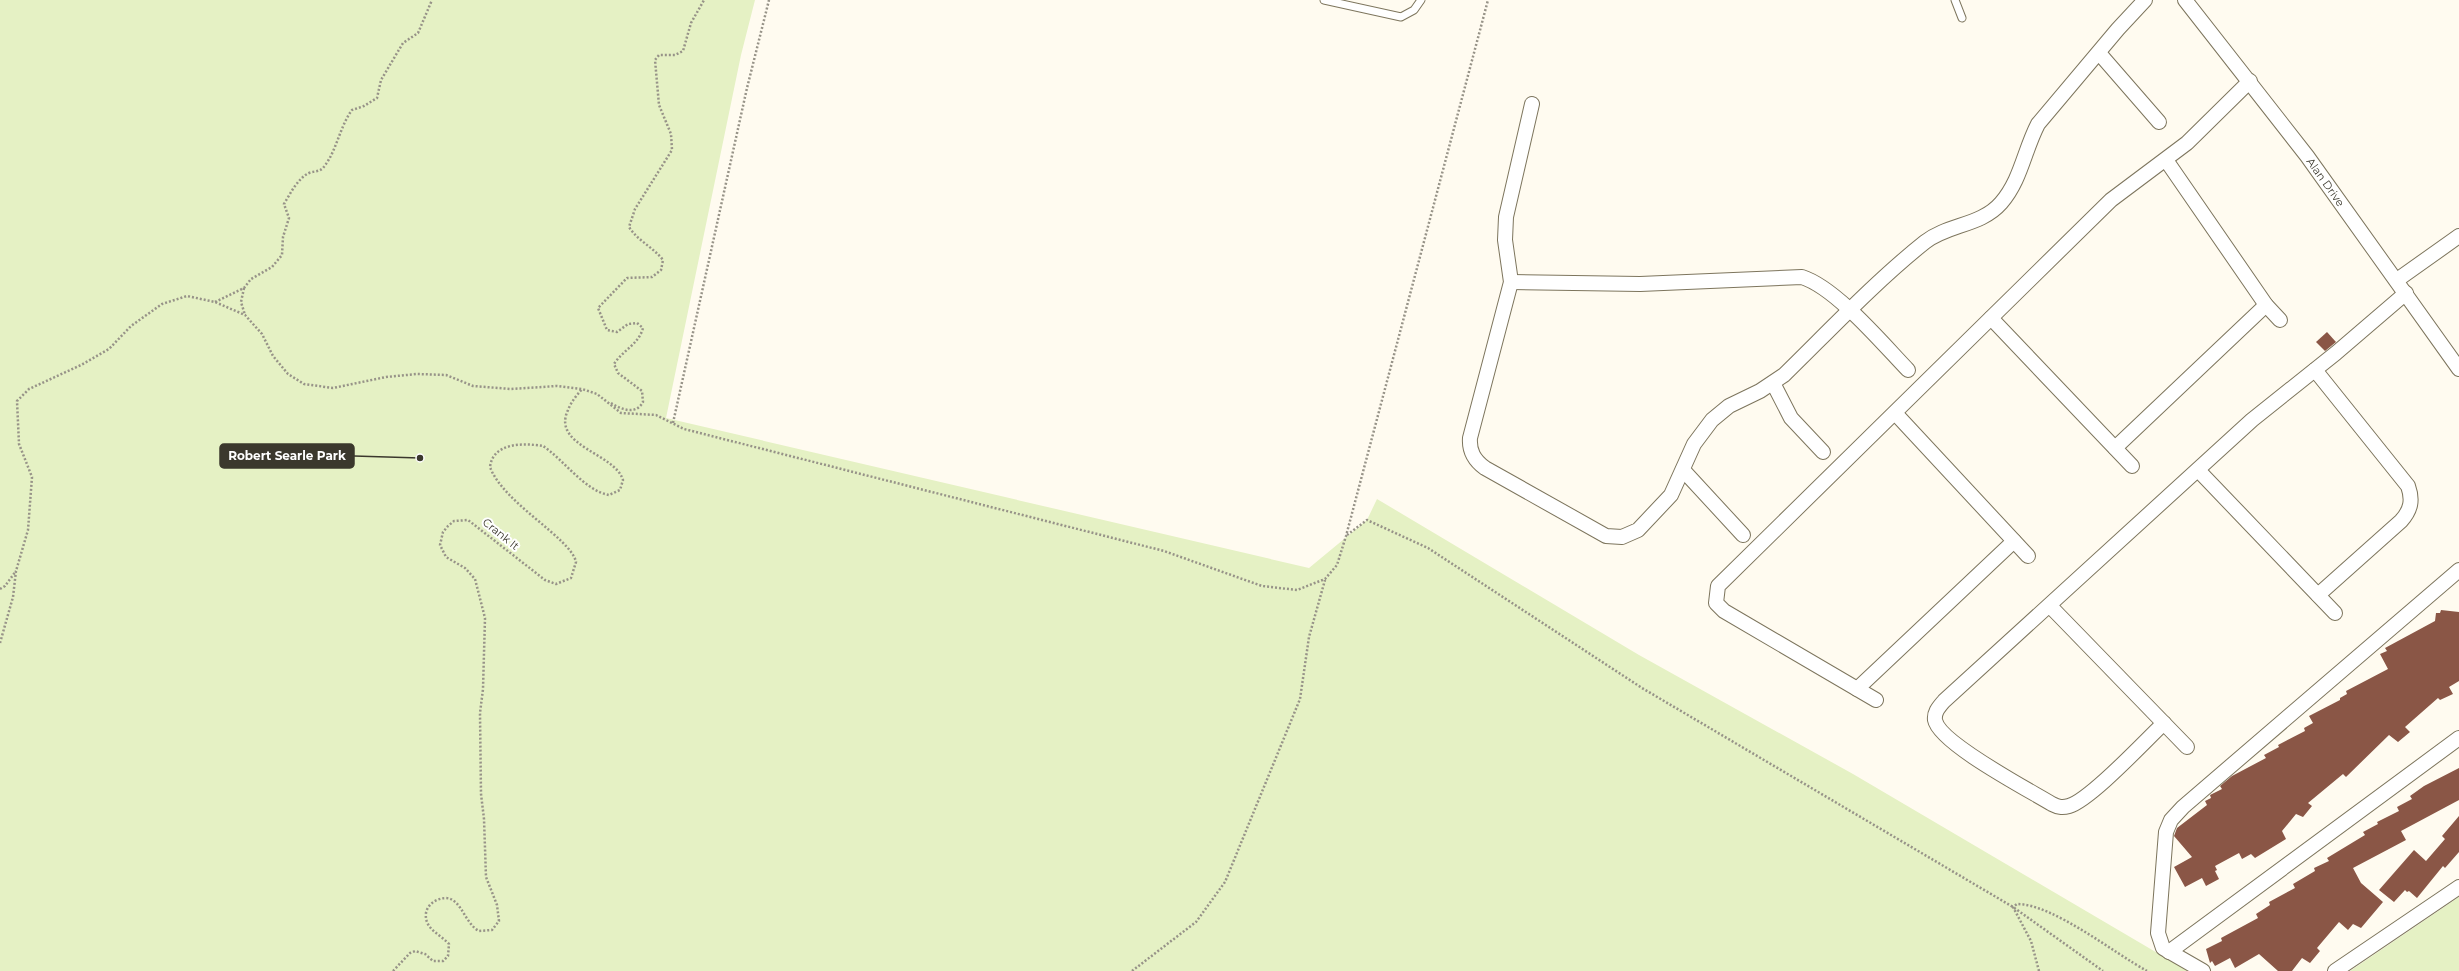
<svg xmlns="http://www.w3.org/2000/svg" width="2459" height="971" font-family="Montserrat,sans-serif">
<rect width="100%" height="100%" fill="#fffbf0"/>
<!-- green -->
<g fill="#e5f1c4">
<path d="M0,0H755L741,55L666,418L1309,568L1367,520L1377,499L1639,655L1853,774L2188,971H0Z"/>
<path d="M2459,897V971H2350Z"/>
</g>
<!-- building -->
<g fill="#8a5646">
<path d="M2327,332L2336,342L2325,351L2316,342Z"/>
<path d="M2441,610L2459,612V681L2449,687L2453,694L2440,700L2438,698L2405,727L2410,732L2398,742L2389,735L2346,777L2343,774L2308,803L2312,806L2303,817L2296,814L2282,831L2286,839L2255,858L2251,854L2242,859L2239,853L2215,866L2217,870L2215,871L2219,879L2206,886L2202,878L2185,887L2174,867L2192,857L2174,836L2177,828L2207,805L2205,801L2211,798L2210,795L2222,789L2220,786L2232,776L2266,758L2264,755L2279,747L2278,745L2305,731L2304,728L2313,723L2309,716L2340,700V698L2347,694L2346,691L2388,669L2380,654L2387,651L2385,648L2435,621L2436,613H2440Z"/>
<path d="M2459,768V800L2401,831L2406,840L2353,868L2361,883L2383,902L2361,928L2353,924L2348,930L2339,922L2317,948L2320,951L2310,963L2302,958L2292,971H2278L2259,954L2235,968L2230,958L2215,966L2212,961L2210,963L2206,949L2222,941L2221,938L2258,918L2256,914L2270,905L2269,902L2295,888L2293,884L2315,871L2314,868L2329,861L2327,858L2365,835L2363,832L2378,824L2377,822L2399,811L2397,807L2412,799L2410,796L2424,786Z"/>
<path d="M2459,816V852L2445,868L2443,866L2417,898L2409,891L2407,892L2405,890L2394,902L2379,890L2414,850L2426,861L2445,839L2442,836Z"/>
</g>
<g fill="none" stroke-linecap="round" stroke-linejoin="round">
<!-- service casing -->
<g stroke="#7d755d" stroke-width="9">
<g id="service">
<path d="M1324,0L1401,17L1414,10L1421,0"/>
<path d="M1955,0L1962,18"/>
</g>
</g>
<!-- minor casing -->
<g stroke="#7d755d" stroke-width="16">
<g id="minor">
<path id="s1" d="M2185,0L2307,156L2459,369"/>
<path d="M2099,53L2159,122"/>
<path d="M1532,104L1506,217L1505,240L1511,282L1470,438C1469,451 1474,460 1485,468L1606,536L1622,537L1638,530L1671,495L1694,444L1712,420L1729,406L1760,391L1784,375C1829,331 1876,281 1925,242C1948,224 1981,226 2001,203C2021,180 2024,151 2038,124L2118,29L2145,0"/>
<path d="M2166,160L2266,305L2280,320"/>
<path d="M2397,280L2459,236"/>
<path d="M1511,282L1640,284L1802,277C1836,288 1882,343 1908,370"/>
<path d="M1991,318L2132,466"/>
<path d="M2315,370L2408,486C2413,500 2411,510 2401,521L2318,595"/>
<path d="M1773,383L1791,418L1823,452"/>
<path d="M1895,413L2028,556"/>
<path d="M2115,448L2266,305"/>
<path d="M1683,470L1743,535"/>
<path d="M2198,470L2335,613"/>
<path d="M2050,606L2187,747"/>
<path d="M1857,689L2014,541"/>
<path d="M1876,700L1724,611L1716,603L1718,586L2111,200L2187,143L2250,81"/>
<path d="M2164,723C2145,741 2090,800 2069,806C2062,808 2058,807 2052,804C2029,790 1939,743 1935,720C1934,712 1939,707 1944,701L2252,420L2336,353L2406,293"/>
<path d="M2169,952L2459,738"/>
<path d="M2203,971L2163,948L2158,933L2166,832L2171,820L2183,807L2459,570"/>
<path d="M2335,971L2459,887"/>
</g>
</g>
<!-- path -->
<g stroke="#979388" stroke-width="2.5" stroke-dasharray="2 2" stroke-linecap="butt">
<path d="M244,288L241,302L245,315"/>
<path d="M215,302L244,288L251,279L272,267L282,255L283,237L289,218L284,204C290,194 298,178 309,173C314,171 319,172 323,168C337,151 339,128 352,110L364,106L377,98L381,80L403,43L418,33L432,0"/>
<path d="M611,403C622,410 636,415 643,402L642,391L618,373L614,364C623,350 639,344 643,328L637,323L628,324L617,332L607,330L598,308L627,278L652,277L661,270L663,260C653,247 638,241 629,227L635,209L672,150L671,134L659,105L655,60L659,55H675L683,51L691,23L704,0"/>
<path d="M673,423L747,88L769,0"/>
<path d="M1347,535L1367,520L1428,548L1642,688L2013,907L2103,971"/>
<path d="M0,589L5,586L16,571"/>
<path d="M0,643L13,597L16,571L28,530L32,477L19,444L17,401L29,389L81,365L109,349L131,326L162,304L187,296L215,302L245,315L262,334L273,356L288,374L304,384L333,388L386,377L417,374L446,375L473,386L511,389L557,386L582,389L597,394L621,413L656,415L684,429L1164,551L1262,586L1297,590L1325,579L1337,565L1346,536L1488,0"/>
<path d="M393,971L410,953L415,951L425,954L433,961H443L448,956L449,944C440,934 424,929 426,913C427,907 432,902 437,900C461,890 462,922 479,931L492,930L499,921L497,905L486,877L484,819L481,794L480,713L483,689L485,618L475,579L465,568L446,557L440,545L443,532L448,526L454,521L468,520L545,580L556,584L571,578L576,562C571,538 503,503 490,467C493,442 524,443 543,446C563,459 585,491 609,495L620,490L623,480C615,453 551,446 568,410C571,402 577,395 582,389"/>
<path d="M1132,971L1196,922L1225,882L1300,699L1309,637L1325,580"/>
<path d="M2039,971L2031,941L2013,907L2017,904C2053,904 2114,953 2147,971"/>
</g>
<!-- service -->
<use href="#service" stroke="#fff" stroke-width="7"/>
<!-- minor -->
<use href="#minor" stroke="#fff" stroke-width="14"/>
</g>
<g text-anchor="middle" stroke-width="4" stroke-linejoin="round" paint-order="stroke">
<!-- street labels -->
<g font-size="11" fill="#3b382d" stroke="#fff">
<text dy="4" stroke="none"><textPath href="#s1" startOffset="230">Alan Drive</textPath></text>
<text transform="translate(501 534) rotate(39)" y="4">Crank It</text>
</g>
</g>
<!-- callouts -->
<path fill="none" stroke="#3b382d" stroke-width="1.5" d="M420 458L354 456"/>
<circle fill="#3b382d" stroke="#fff" stroke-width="1.5" cx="420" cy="458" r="4"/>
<rect fill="#3b382d" stroke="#3b382d" stroke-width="1.5" x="220" y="444" width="134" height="24" rx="4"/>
<g font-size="12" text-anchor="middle" font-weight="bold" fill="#fff">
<text x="287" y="460">Robert Searle Park</text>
</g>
</svg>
